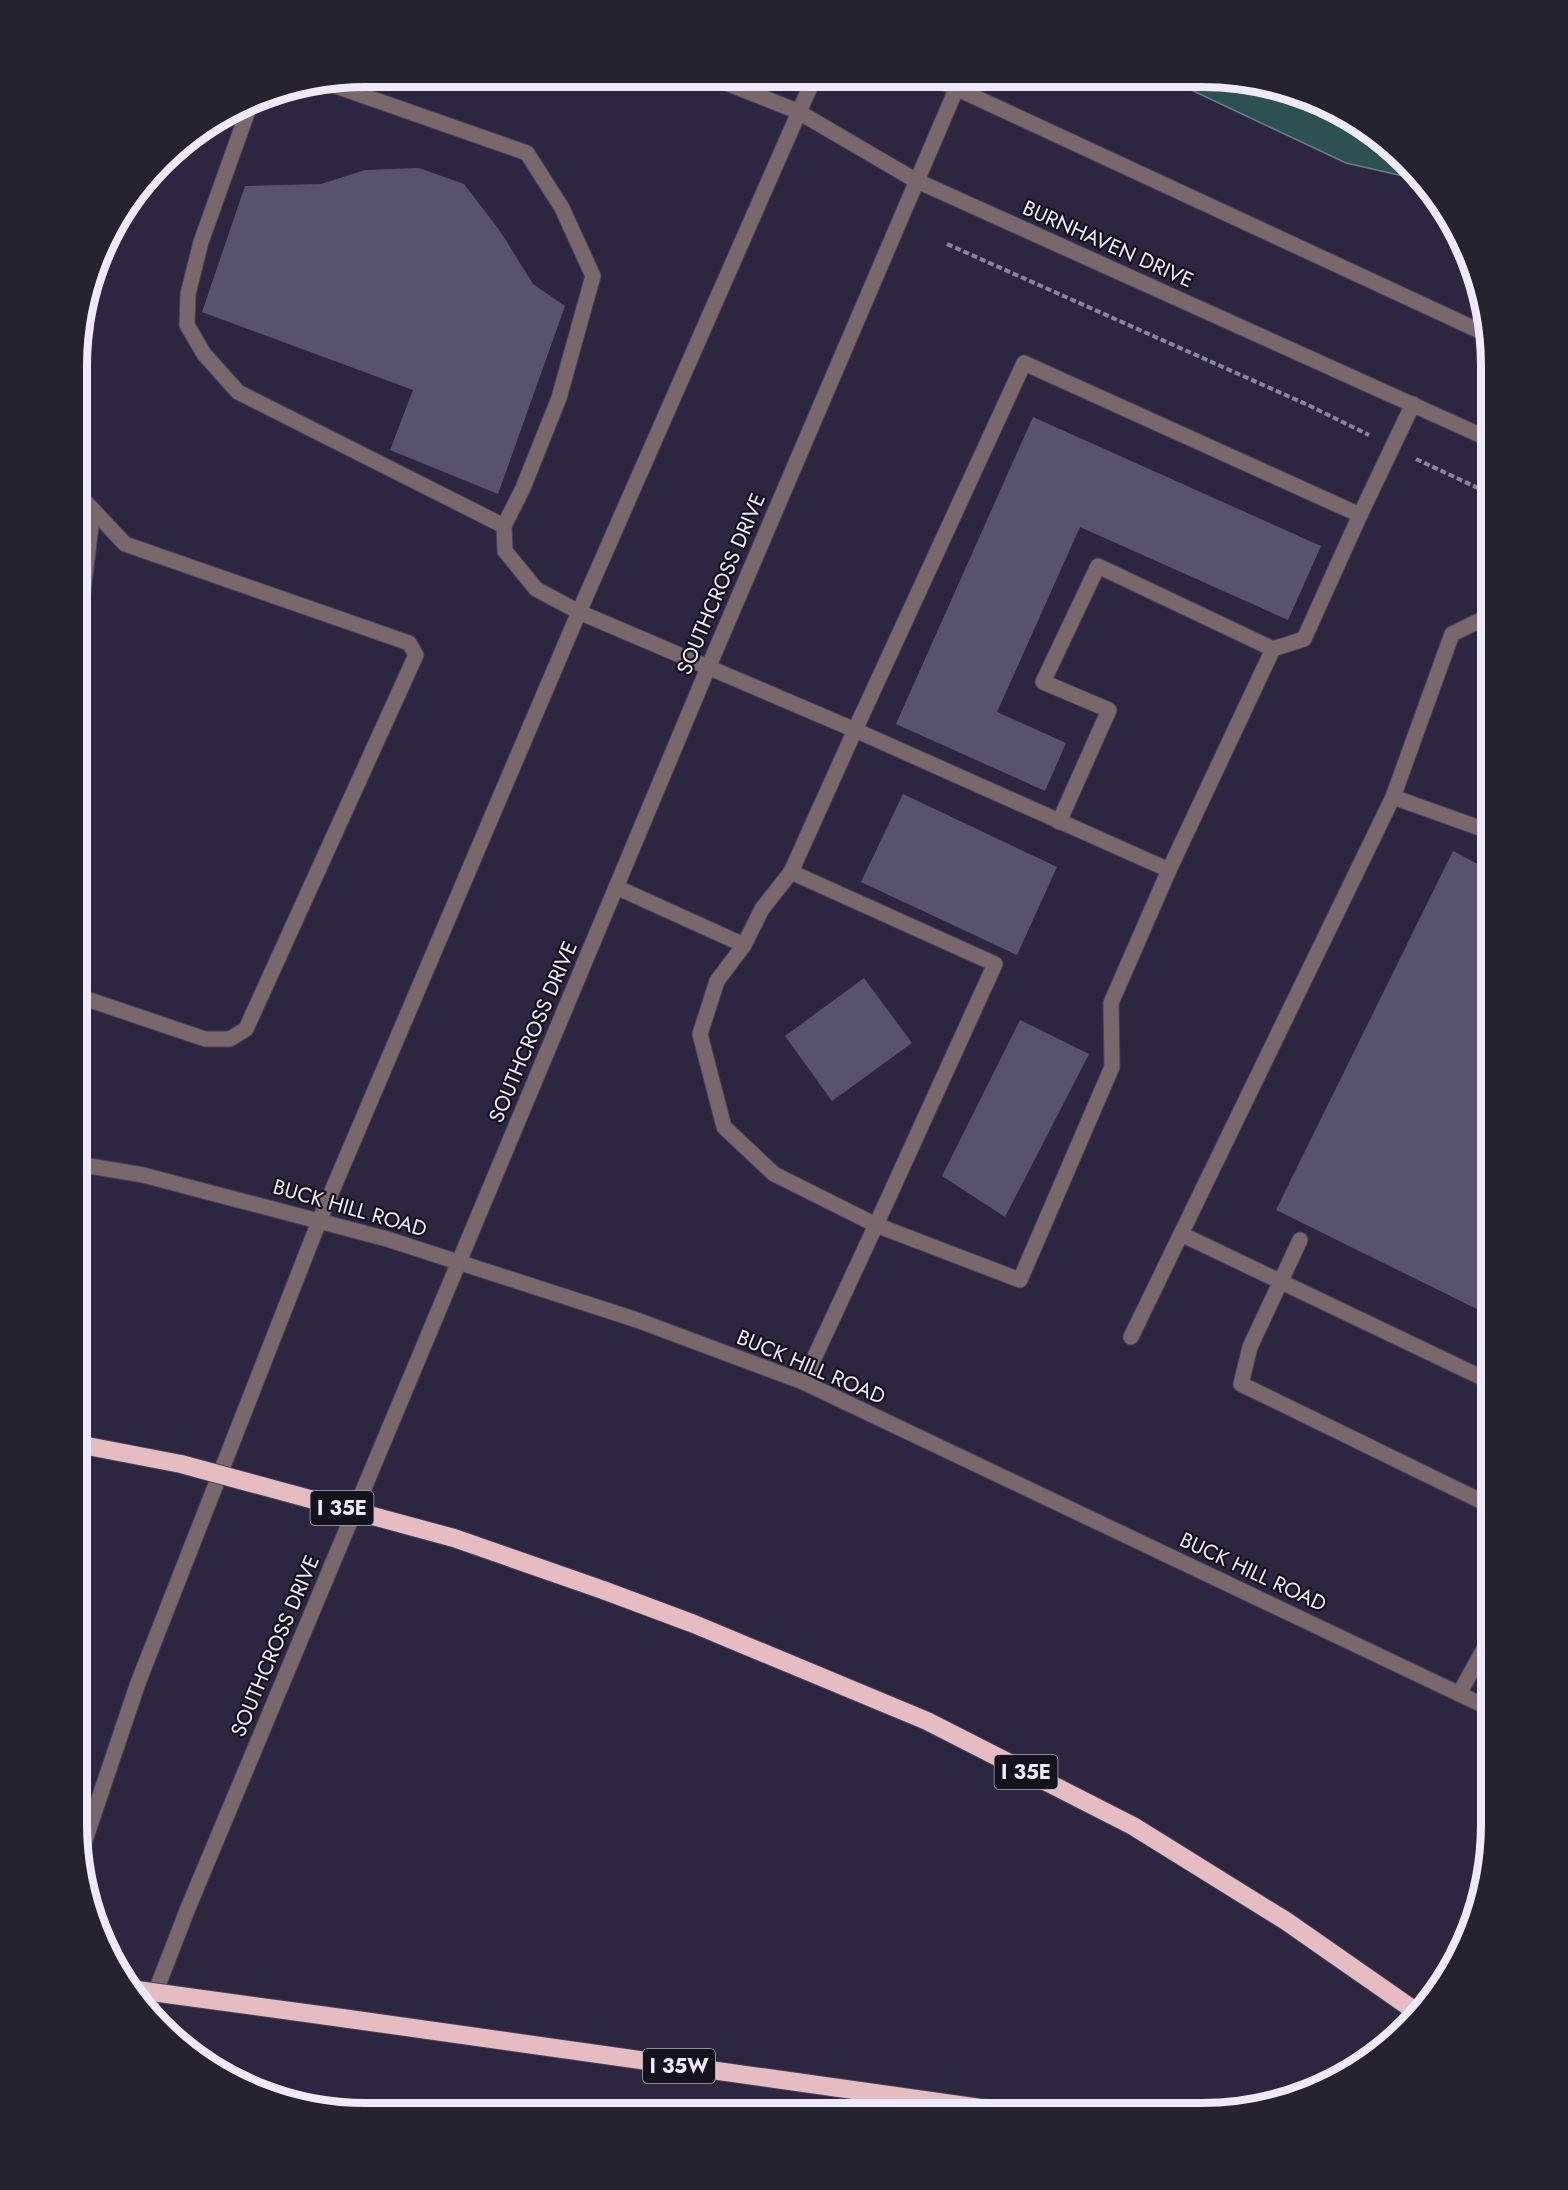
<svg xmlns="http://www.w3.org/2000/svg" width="1568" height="2190" font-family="Jost,sans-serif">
<rect width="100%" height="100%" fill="#2d2641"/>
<!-- water -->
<path fill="#2d5053" stroke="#677e86" stroke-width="1.5" d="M1168,79H1240L1313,98L1378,136L1412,178L1346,163Z"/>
<!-- building -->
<g fill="#58536c">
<path d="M419,168L464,184L500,231L533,284L565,306L498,494L390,450L413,390L202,312L245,186L321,184L365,170Z"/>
<path d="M1033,417L1321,546L1288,620L1080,527L997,712L1066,743L1045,791L896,724Z"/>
<path d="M903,794L1057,867L1017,955L861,882Z"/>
<path d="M1453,851L1491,871V1316L1276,1210Z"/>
<path d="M864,978L912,1043L832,1101L785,1036Z"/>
<path d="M1020,1020L1089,1054L1005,1217L942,1176Z"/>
</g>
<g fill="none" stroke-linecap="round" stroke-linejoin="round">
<!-- service casing -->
<g stroke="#48415b" stroke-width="17">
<g id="service">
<path d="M327,83L527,153L562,208L593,276L559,398L523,488L504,526L505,551L536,589L579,612L855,730L1024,363L1360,515L1413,404"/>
<path d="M250,105L201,242L188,294L187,325L204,354L238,392L504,526"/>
<path d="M79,365L86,328L84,313"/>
<path d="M79,624L93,510"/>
<path d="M1393,797L1491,832"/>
<path d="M1059,822L1109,710L1043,682L1098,566L1273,649"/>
<path d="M616,887L744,945L762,909L791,872"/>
<path d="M744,945L717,981L700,1034L724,1127L774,1174L876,1225L995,964L791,872L855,730L1169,870"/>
<path d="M78,996L205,1039H230L246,1029L416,655L409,643L125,544L79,495"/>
<path d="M1181,1234L1491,1382"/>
<path d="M1300,1240L1250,1347L1241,1384L1491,1506"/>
<path d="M1131,1337L1393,797L1452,634L1491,615"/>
<path d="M803,1382L876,1225L1020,1280L1112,1067L1111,1003L1169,870L1273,649L1304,639L1360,515"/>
<path d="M1459,1694L1491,1636"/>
</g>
</g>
<!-- tertiary casing -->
<g stroke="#48415b" stroke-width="17">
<g id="tertiary">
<path d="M711,77L797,111L915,180L1491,440"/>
<path d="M934,78L1484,333"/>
<path d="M78,1164L143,1175L387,1239L637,1320L803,1382L1491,1709"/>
<path d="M82,1849L138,1683L320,1219L579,612L814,78"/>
<path d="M150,2006L188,1908L708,668L961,78"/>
</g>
</g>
<!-- motorway casing -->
<g stroke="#48415b" stroke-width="20">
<g id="motorway">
<path d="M603,1590L694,1624L927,1721L1133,1826L1286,1921L1418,2013"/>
<path d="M342,2018L1016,2113"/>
</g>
</g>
<!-- path -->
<g stroke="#8a859b" stroke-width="4" stroke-dasharray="6 3" stroke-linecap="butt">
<path d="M947,244L1308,405L1369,435"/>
<path d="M1416,459L1491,494"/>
</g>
<!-- service -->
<use href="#service" stroke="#79686b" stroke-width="15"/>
<!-- tertiary -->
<use href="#tertiary" stroke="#79686b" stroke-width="15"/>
<!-- motorway -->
<use href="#motorway" stroke="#e6bcc3" stroke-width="18"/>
<!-- motorway-bridge casing -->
<g stroke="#48415b" stroke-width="20" stroke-linecap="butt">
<g id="motorway-bridge">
<path d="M77,1444L181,1464L454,1538L603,1590"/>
<path d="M137,1990L342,2018"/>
</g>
</g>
<!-- motorway-bridge -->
<use href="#motorway-bridge" stroke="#e6bcc3" stroke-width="18"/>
</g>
<g text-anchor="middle" stroke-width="4.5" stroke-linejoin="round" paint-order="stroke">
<!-- shield labels -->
<g fill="#14121d" stroke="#ada9b9" stroke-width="1.5">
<rect x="310.5" y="1491" width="63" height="34" rx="4.5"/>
<rect x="994.5" y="1755" width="63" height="34" rx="4.5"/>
<rect x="643" y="2049" width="72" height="34" rx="4.5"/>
</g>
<g font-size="20" font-weight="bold" fill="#eeeafc">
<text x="342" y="1515">I 35E</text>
<text x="1026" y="1779">I 35E</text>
<text x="679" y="2073">I 35W</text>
</g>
<!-- street labels -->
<g font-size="21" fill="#eeeafc" stroke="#14121d">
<text transform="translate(1108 244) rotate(24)" y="7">BURNHAVEN DRIVE</text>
<text transform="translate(721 584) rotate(-67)" y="7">SOUTHCROSS DRIVE</text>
<text transform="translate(533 1032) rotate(-67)" y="7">SOUTHCROSS DRIVE</text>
<text transform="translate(350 1208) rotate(16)" y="7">BUCK HILL ROAD</text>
<text transform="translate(811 1367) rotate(23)" y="7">BUCK HILL ROAD</text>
<text transform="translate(1253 1572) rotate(25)" y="7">BUCK HILL ROAD</text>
<text transform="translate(275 1646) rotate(-67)" y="7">SOUTHCROSS DRIVE</text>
</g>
</g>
<!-- crop -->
<path d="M0 0H1568V2190H0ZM366 87H1202A279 279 0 0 1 1481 366V1824A279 279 0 0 1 1202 2103H366A279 279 0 0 1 87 1824V366A279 279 0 0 1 366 87Z" fill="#25232f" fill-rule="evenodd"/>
<path fill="none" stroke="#eeeafc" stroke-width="8" d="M366 87H1202A279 279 0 0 1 1481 366V1824A279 279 0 0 1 1202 2103H366A279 279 0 0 1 87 1824V366A279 279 0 0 1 366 87Z"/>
</svg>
